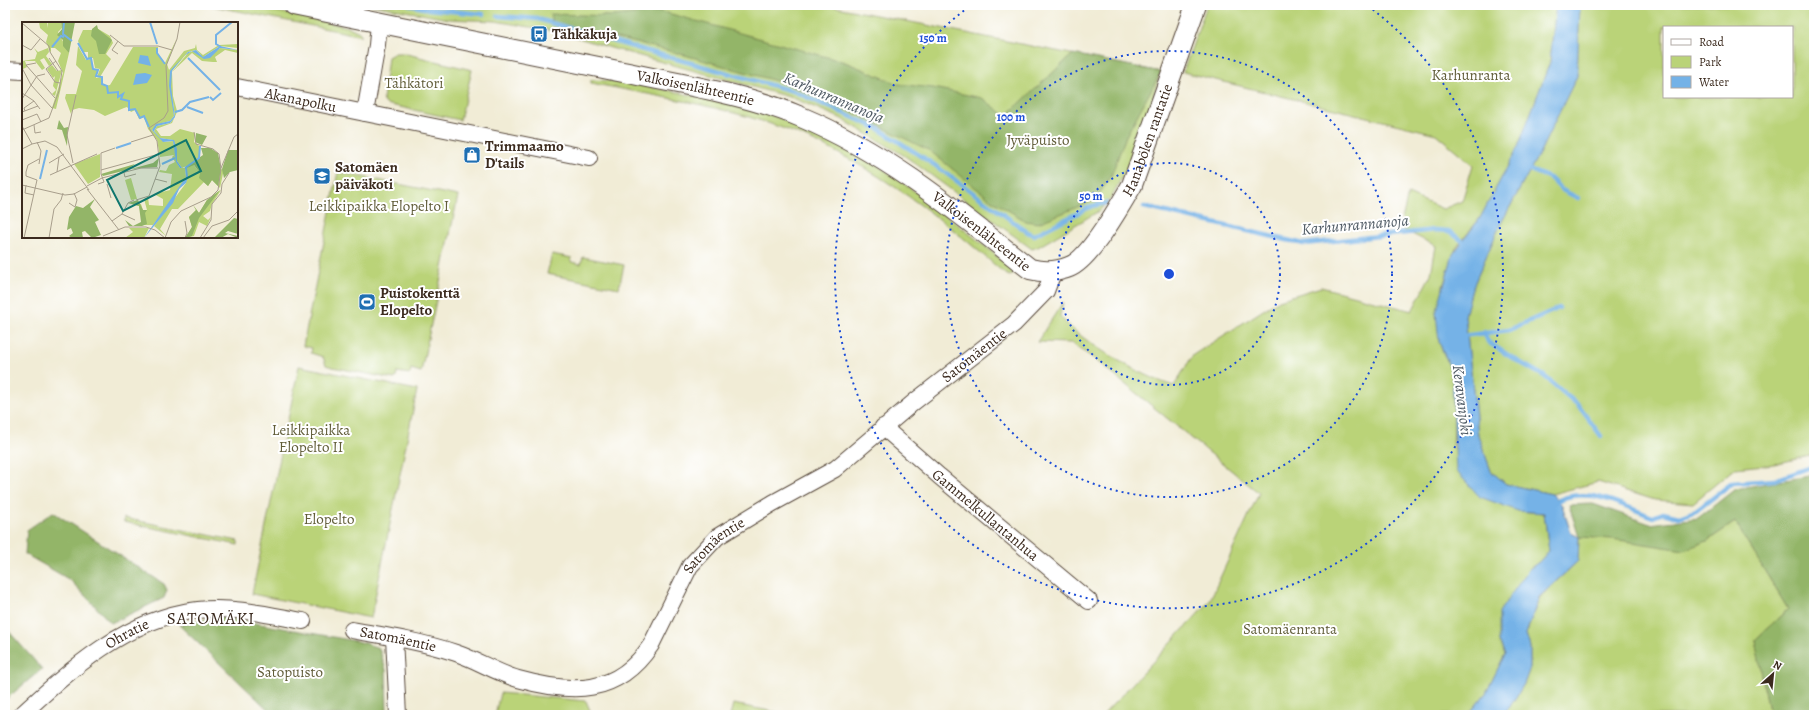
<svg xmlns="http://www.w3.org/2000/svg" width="1819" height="720" font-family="Alegreya,serif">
<rect width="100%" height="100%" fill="#fff"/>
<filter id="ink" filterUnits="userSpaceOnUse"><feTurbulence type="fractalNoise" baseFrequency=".025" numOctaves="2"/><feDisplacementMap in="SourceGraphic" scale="8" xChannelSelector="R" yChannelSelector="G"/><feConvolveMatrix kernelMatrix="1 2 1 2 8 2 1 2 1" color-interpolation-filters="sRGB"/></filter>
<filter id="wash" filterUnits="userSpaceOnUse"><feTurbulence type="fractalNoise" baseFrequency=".012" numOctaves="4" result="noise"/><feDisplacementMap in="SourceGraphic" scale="16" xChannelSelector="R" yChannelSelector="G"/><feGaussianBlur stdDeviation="0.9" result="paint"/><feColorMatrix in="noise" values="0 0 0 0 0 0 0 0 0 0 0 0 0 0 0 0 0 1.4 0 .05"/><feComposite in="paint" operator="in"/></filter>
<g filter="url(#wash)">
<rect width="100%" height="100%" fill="#f1ecd6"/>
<!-- green -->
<g fill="#bad378" stroke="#7a7e4b" fill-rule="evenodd">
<path d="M208,5H247L349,27L359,32L362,36Z"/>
<path d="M372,5H826L1161,72L1135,152L1111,198L1099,211L1038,247L1032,249L905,156L840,118L793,98L611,48L559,32L495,21L448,19Z"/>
<path d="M1207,5H1556L1550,62L1518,147L1480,218L1456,248L1443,286L1439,342L1452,373L1454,425L1453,447L1518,511L1544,513L1549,551L1539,562L1529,569L1499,642L1505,654L1486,693L1468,715H1103L1209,602L1259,493L1093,358L1071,343L1037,342L1063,302L1060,316C1079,341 1143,377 1174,386L1193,355L1279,300L1321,287L1412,311L1431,274L1436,246L1400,228L1408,194L1443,209L1462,201L1473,165L1436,134L1183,72Z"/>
<path d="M1580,5H1814V455L1774,464L1735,468L1693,503L1655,500L1598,482L1552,494L1506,484L1491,471L1478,435L1465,316L1472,289L1500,225L1540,152L1577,76ZM1664,27H1792V97H1664Z"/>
<path d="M395,53H403L472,70L460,120L386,104L383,100L388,57Z"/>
<path d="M591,80C622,80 651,87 681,93C741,105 805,121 858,153C893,174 925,199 957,224C977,240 998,255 1014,273L1010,276L1005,274C937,213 856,152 768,123C711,104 650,95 591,83Z"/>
<path d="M338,172L458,196L421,372L411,369L410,374L397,372L396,378L394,379L332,367L326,365L323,357L311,353L312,348L303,346Z"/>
<path d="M552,254L572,258L571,262L581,264L583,257L624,265L619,288L547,274Z"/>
<path d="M299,366L417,390L371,618L252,594Z"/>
<path d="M124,518L238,541V545L124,522Z"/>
<path d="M1735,522L1788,609L1755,640L1770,715H1500L1509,708L1524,684L1530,668V647L1526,634L1540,597L1578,561L1579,537L1707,541Z"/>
<path d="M500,693L586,701L592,715H495Z"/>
<path d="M733,704L791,715H730Z"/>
</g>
<!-- forest -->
<g fill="#93b568" stroke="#677043">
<path d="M660,11L845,62L898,84L933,88L982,98L1006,116L1073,54L1161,72L1126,136L1111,176L1095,200L1038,223L1026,221L991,200L930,151L854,113L787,84L681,54L552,22L550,14L613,16Z"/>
<path d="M1814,475V715H1770L1755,640L1788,609L1735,522L1707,541L1684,550L1612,539L1579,537L1569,505L1593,504L1650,524L1698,518L1735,489Z"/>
<path d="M53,512L164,584L167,590L164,598L111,623L70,580L25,554L27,530Z"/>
<path d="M221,617L361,642L379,648L386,670L387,715H274L179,625Z"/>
<path d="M5,627L42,669L5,700Z"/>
</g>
<!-- water -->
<path fill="#74b2e7" stroke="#586e82" d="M1556,5H1580L1577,76L1540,152L1500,225L1472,289L1465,316L1478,435L1491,471L1506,484L1552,494L1562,505L1571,533L1579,537L1578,561L1539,597L1526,634L1530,647V668L1524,684L1509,708L1500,715H1468L1486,693L1505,654L1499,642V612L1529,569L1539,562L1549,551L1544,513L1518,511L1480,497L1456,471L1452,373L1439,342L1436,313L1453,254L1480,218L1518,147L1550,62Z"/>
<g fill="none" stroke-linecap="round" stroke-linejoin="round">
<!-- stream -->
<g stroke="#74b2e7" stroke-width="4.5">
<path d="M409,5L429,9L483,14"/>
<path d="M498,16L538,19L647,51L793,91L879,129L933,164L1029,233L1034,235L1092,206L1106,203"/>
<path d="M1525,168L1550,178L1562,190L1578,198"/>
<path d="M1144,207L1304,244L1435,230L1449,231L1465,243"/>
<path d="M1484,332L1488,342L1514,359L1544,376L1578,405L1601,436"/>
<path d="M1462,336L1509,330L1559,308"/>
<path d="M1554,503C1584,483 1623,506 1653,517L1663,513L1679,517L1696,511L1732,483L1775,480L1814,466"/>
</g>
</g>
</g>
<g filter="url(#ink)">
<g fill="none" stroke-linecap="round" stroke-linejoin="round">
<!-- minor casing -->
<g stroke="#56473a" stroke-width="18">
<g id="minor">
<path d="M379,23L377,45L365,113L589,158"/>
<path d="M5,70L23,71"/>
<path id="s1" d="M237,87L365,113"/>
<path id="s2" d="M883,427L939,476L1089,601"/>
<path id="s3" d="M352,630C387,636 423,642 456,653C477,660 497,673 518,679C572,694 617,696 651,645L690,566L717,537L773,503L835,469L914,402L1014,324L1046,291L1054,270"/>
<path d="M394,638L398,715"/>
<path id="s4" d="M21,715C71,669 127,618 198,610C233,606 269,615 303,621"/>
</g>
</g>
<!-- tertiary casing -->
<g stroke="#56473a" stroke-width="22">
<g id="tertiary">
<path id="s5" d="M293,5C403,28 513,49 623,72C680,84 747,94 801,117C887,153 958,212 1030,269C1042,272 1057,272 1069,267C1089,260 1121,204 1132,185L1196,5"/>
</g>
</g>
<!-- minor -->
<use href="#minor" stroke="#fff" stroke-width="16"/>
<!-- tertiary -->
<use href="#tertiary" stroke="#fff" stroke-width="20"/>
</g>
</g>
<!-- distance rings -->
<g fill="none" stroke="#1d4ed8" stroke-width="2" stroke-dasharray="2 4">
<circle cx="1169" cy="274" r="111"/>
<circle cx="1169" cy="274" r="223"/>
<path d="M1368 6A334 334 0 1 1 970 6"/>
</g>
<!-- icons -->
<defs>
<g id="bus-square" transform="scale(0.9)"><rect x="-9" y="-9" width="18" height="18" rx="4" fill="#1f6fb2" stroke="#fff"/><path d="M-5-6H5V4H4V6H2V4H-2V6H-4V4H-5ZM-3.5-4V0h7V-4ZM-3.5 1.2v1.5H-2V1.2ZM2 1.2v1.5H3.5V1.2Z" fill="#fff"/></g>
<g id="shop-square" transform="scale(0.9)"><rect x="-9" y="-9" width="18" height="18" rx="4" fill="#1f6fb2" stroke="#fff"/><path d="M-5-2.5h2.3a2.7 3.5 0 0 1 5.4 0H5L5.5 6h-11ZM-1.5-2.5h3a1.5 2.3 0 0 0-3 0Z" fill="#fff"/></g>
<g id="school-square" transform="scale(0.9)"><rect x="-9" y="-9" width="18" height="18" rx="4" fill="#1f6fb2" stroke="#fff"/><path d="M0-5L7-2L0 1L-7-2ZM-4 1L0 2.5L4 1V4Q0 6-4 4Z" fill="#fff"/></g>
<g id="stadium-square" transform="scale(0.9)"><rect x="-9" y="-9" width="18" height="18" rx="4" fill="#1f6fb2" stroke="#fff"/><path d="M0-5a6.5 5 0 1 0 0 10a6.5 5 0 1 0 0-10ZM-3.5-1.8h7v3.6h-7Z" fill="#fff"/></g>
</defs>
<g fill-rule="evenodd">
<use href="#bus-square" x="539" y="34"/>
<use href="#shop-square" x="472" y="155"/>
<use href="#school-square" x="322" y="176"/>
<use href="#stadium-square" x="367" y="302"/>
</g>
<g text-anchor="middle" stroke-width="4" stroke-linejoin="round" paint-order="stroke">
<!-- poi labels -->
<g font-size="15" font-weight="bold" fill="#3b2a1e" stroke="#fff" text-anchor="start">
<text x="552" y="39">Tähkäkuja</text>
<text x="485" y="151">Trimmaamo<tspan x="485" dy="17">D'tails</tspan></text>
<text x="335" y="172">Satomäen<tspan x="335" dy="17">päiväkoti</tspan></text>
<text x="380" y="298">Puistokenttä<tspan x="380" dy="17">Elopelto</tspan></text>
</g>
<!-- park labels -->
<g font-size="15" fill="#615d39" stroke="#fff">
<text x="1471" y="80">Karhunranta</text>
<text x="414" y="88">Tähkätori</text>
<text x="1038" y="145">Jyväpuisto</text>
<text x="379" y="211">Leikkipaikka Elopelto I</text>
<text x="311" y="435">Leikkipaikka<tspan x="311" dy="17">Elopelto II</tspan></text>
<text x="329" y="524">Elopelto</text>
<text x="1290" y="634">Satomäenranta</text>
<text x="290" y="677">Satopuisto</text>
</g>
<!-- street labels -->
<g font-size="15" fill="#3b2a1e" stroke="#fff">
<text dy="5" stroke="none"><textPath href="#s5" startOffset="411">Valkoisenlähteentie</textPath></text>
<text dy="5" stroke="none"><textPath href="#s1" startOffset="65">Akanapolku</textPath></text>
<text dy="5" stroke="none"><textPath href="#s5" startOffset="988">Hanabölen rantatie</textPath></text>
<text dy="5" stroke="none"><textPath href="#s5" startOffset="735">Valkoisenlähteentie</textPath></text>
<text dy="5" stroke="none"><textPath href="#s3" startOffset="767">Satomäentie</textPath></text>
<text dy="5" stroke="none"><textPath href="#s2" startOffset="135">Gammelkullantanhua</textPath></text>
<text dy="5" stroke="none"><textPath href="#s3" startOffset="443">Satomäentie</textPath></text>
<text dy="5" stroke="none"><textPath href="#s4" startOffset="134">Ohratie</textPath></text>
<text dy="5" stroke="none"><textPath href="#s3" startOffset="47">Satomäentie</textPath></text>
</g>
<!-- water labels -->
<g font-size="16" font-style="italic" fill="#4f5a64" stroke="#fff">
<text transform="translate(834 97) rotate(23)" y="6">Karhunrannanoja</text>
<text transform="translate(1355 224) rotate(-5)" y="6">Karhunrannanoja</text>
<text transform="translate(1463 400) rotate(83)" y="6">Keravanjoki</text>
</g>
<!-- quarter labels -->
<g font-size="17" letter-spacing="1" fill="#3b2a1e" stroke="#fff">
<text x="211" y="624">SATOMÄKI</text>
</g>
</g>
<!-- overview -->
<g transform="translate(22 22)">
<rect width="216" height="216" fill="#f1ecd6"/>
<path d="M17,0H25L26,6V0H39L40,6L36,10L47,31L34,87L30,86L41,51L36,39L39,31L33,26H29V31L24,20L26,13L18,6ZM73,5L88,14L91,21L84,32L89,37L78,55H75L78,47L73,46L71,36H66V30H61L56,19L61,8H70ZM155,16L145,42L147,48L162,29L173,26L174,22L175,28L181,33L197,23L216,22V26L198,24L181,35L174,28L166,30L148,51L152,94L148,99L136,102L130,108L142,120L151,119L155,141L158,146H163L164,155L150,179L131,203H122L117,184L106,181L119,182L121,188H125L122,177L126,175L127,183L141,184V177L132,172L148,168L150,152L137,150L138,148L144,149L147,143L153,140L150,135L152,133L138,135L135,118L126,107L122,95L117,97L113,88L109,90L105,85L102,86L83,94L72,88L57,86L50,88L49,92L43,76L44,72H54L60,49L54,43L56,24L64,38L69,37L71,48L76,47L74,56L79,55L82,64L88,63L111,25H136V32L143,41ZM26,24L27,30L24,34L30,42L27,44L22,36L18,38L23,46L20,48L13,39H3L5,45L1,47L0,39L13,37L15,31L12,26L16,30L26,26ZM198,26L216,28V31L203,28L193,35L195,40H191L180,39L170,31L150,50L151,74L155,89L164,85L155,90L150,101L134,107L139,114H148L158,107L173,111L172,120L177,124V135L169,142L160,146L155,139L151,118L138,116L132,109L135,104L148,101L153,95L149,65V51L166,31L171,29L185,36ZM30,43L35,49L40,48L33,74L30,72L34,68L31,64L33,54L31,56L25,47ZM78,132V155L66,162L52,142ZM171,142L178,151L202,147L198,166L190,158L186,164L182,160L156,187H150L138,207L144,214L132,204L164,161L165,146ZM109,156L115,177L109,178L103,158ZM199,168L190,182L188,189L181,194L186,198L189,195L185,204L177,200L172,214L163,216L170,205L167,195L174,188L171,183L177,191L185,178ZM107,206H127L122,216H103L111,210Z" fill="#bad378"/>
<path d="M39,0H53L47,31L41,24V18L35,13L40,7ZM75,3L76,7L90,18L83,32H77L74,19L69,14L70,7ZM37,98L42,106L46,105L45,124L40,108L35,107ZM174,111L185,114L180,123L173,120ZM179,126H188L196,131L199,147L196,164L190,158L186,164L177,156L178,151L172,143L165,146L164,145L181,133ZM206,128H216V148L208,150L202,156L200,147ZM137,136L135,145L109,147L131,141ZM113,142L105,148L81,154L79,152ZM198,168L177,196L170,214L163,216L170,205L167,195L174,188L171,183L177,191L185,178ZM73,177L68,185L77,198L73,200L79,213L70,216L63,209L60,210L61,216H50L47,214L51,211L49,206L45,208L47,195L54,184L61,186ZM116,178L121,188H125L123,191L125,202L120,204H107L103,198L111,204L119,200L117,184L106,181ZM212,196L216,197V212L206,209L203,211L216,214V216L206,212L199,216H192Z" fill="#93b568"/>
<path d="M198,24L216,28L198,26L188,36L182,37L170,29L162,34L150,49L149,65L153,95L148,101L135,104L132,109L138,116L152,118L155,127V139L160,146H165L166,155L164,161L157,167L151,181L122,216L164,155L163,146H158L154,140L151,119L141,120L130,108L134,102L148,99L152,94L147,64L148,49L166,30L174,28L181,35ZM118,33L126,34L129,44L116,41ZM123,51L130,53L125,61L111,63L114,52Z" fill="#74b2e7"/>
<path fill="none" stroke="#74b2e7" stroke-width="2" d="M42,0L41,12L50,19M128,0L135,22M56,21L65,37L69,36L71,47L76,48L74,54L80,55V62L85,64L86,71L96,70V75L101,72L99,77L107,79V88L113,87L118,96L122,94L127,105M30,25L39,14L42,15M199,25L194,22V13L210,0M135,26V31L143,42M166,36L198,68M188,75L191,78L199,71M165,85L181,91M153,90L160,88L168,80L187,75M94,126L109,121M140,142L153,136M163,146L177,136L178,124M18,157L25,128"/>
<path fill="none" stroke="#a89e8c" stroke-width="1" d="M0,1L27,24M88,13L102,24H136L150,28M96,19L90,28L96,32M0,23L9,28L18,17M27,36L36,49M34,39L24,47L33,60L38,61M14,41L4,43L33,76M0,46L9,63L30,86M0,71L12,79L18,87M0,77L15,54L23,52M3,89L2,86L12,79M0,90L16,84M0,98L15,92L19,100M12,103L13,111L19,110M0,104L10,122L0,127M0,108L27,96L37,69L40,49L28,30L27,24M15,120L19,129L17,142M109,120L131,113M10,122L23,119L35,125L67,168M27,141L42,132M51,141L45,113L54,73M199,146L212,115L216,112M79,148L137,132M35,150L37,135M102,151L103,155L114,152M28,153L75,132M133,157L145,160M76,162L82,160L79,152V131L93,126M85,162L89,176M0,163L43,173L52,172L65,165M4,163L3,171L12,173M65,164L80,156L119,146H136M65,167L97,208M114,178L127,174L138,144L135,119L127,106L142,96L146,89L144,44L155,17L158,0M47,181L53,185L55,178L52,171M100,192L113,198M90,199L100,192L106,181L112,178M163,199L165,211L163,216M81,214L103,205H124L133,208L143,216M2,216L15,158L4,154V150L6,143L17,137M27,216L32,187L39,178L41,171M143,216L149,200L159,189L189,175L196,168L199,147L197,132L191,127L174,122L172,110M178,216L189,198L190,182L199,171L200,162L207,151M181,216L190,204L207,198L216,189"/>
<path fill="#0f766e" fill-opacity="0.15" stroke="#0f766e" stroke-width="2" d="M164,118L179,149L101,189L85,158Z"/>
<rect width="216" height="216" fill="none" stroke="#3b2a1e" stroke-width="2"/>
</g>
<circle cx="1169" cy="274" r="6" fill="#1d4ed8" stroke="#fff" stroke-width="2"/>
<g font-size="12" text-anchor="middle" font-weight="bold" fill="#1d4ed8" stroke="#fff" stroke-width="4" stroke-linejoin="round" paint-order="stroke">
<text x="933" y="42">150 m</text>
<text x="1011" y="121">100 m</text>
<text x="1091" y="200">50 m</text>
</g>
<!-- margin -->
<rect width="1819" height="720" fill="none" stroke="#fff" stroke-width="20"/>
<!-- legend -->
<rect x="1663" y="26" width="130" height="72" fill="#ffffff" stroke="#b1aaa5"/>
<rect x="1671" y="39" width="20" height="6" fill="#ffffff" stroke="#b1aaa5"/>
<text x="1699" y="46" font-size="12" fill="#3b2a1e">Road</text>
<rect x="1671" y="56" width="20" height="12" fill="#bad378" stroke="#b1aaa5"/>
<text x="1699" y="66" font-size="12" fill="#3b2a1e">Park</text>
<rect x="1671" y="76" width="20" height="12" fill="#74b2e7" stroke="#b1aaa5"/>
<text x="1699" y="86" font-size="12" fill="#3b2a1e">Water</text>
<!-- north arrow -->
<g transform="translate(1773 674) rotate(27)" stroke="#ffffff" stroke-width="3" paint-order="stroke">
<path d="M0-3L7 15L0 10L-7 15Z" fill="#3b2a1e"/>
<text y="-6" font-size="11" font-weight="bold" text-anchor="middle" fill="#3b2a1e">N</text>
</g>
</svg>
